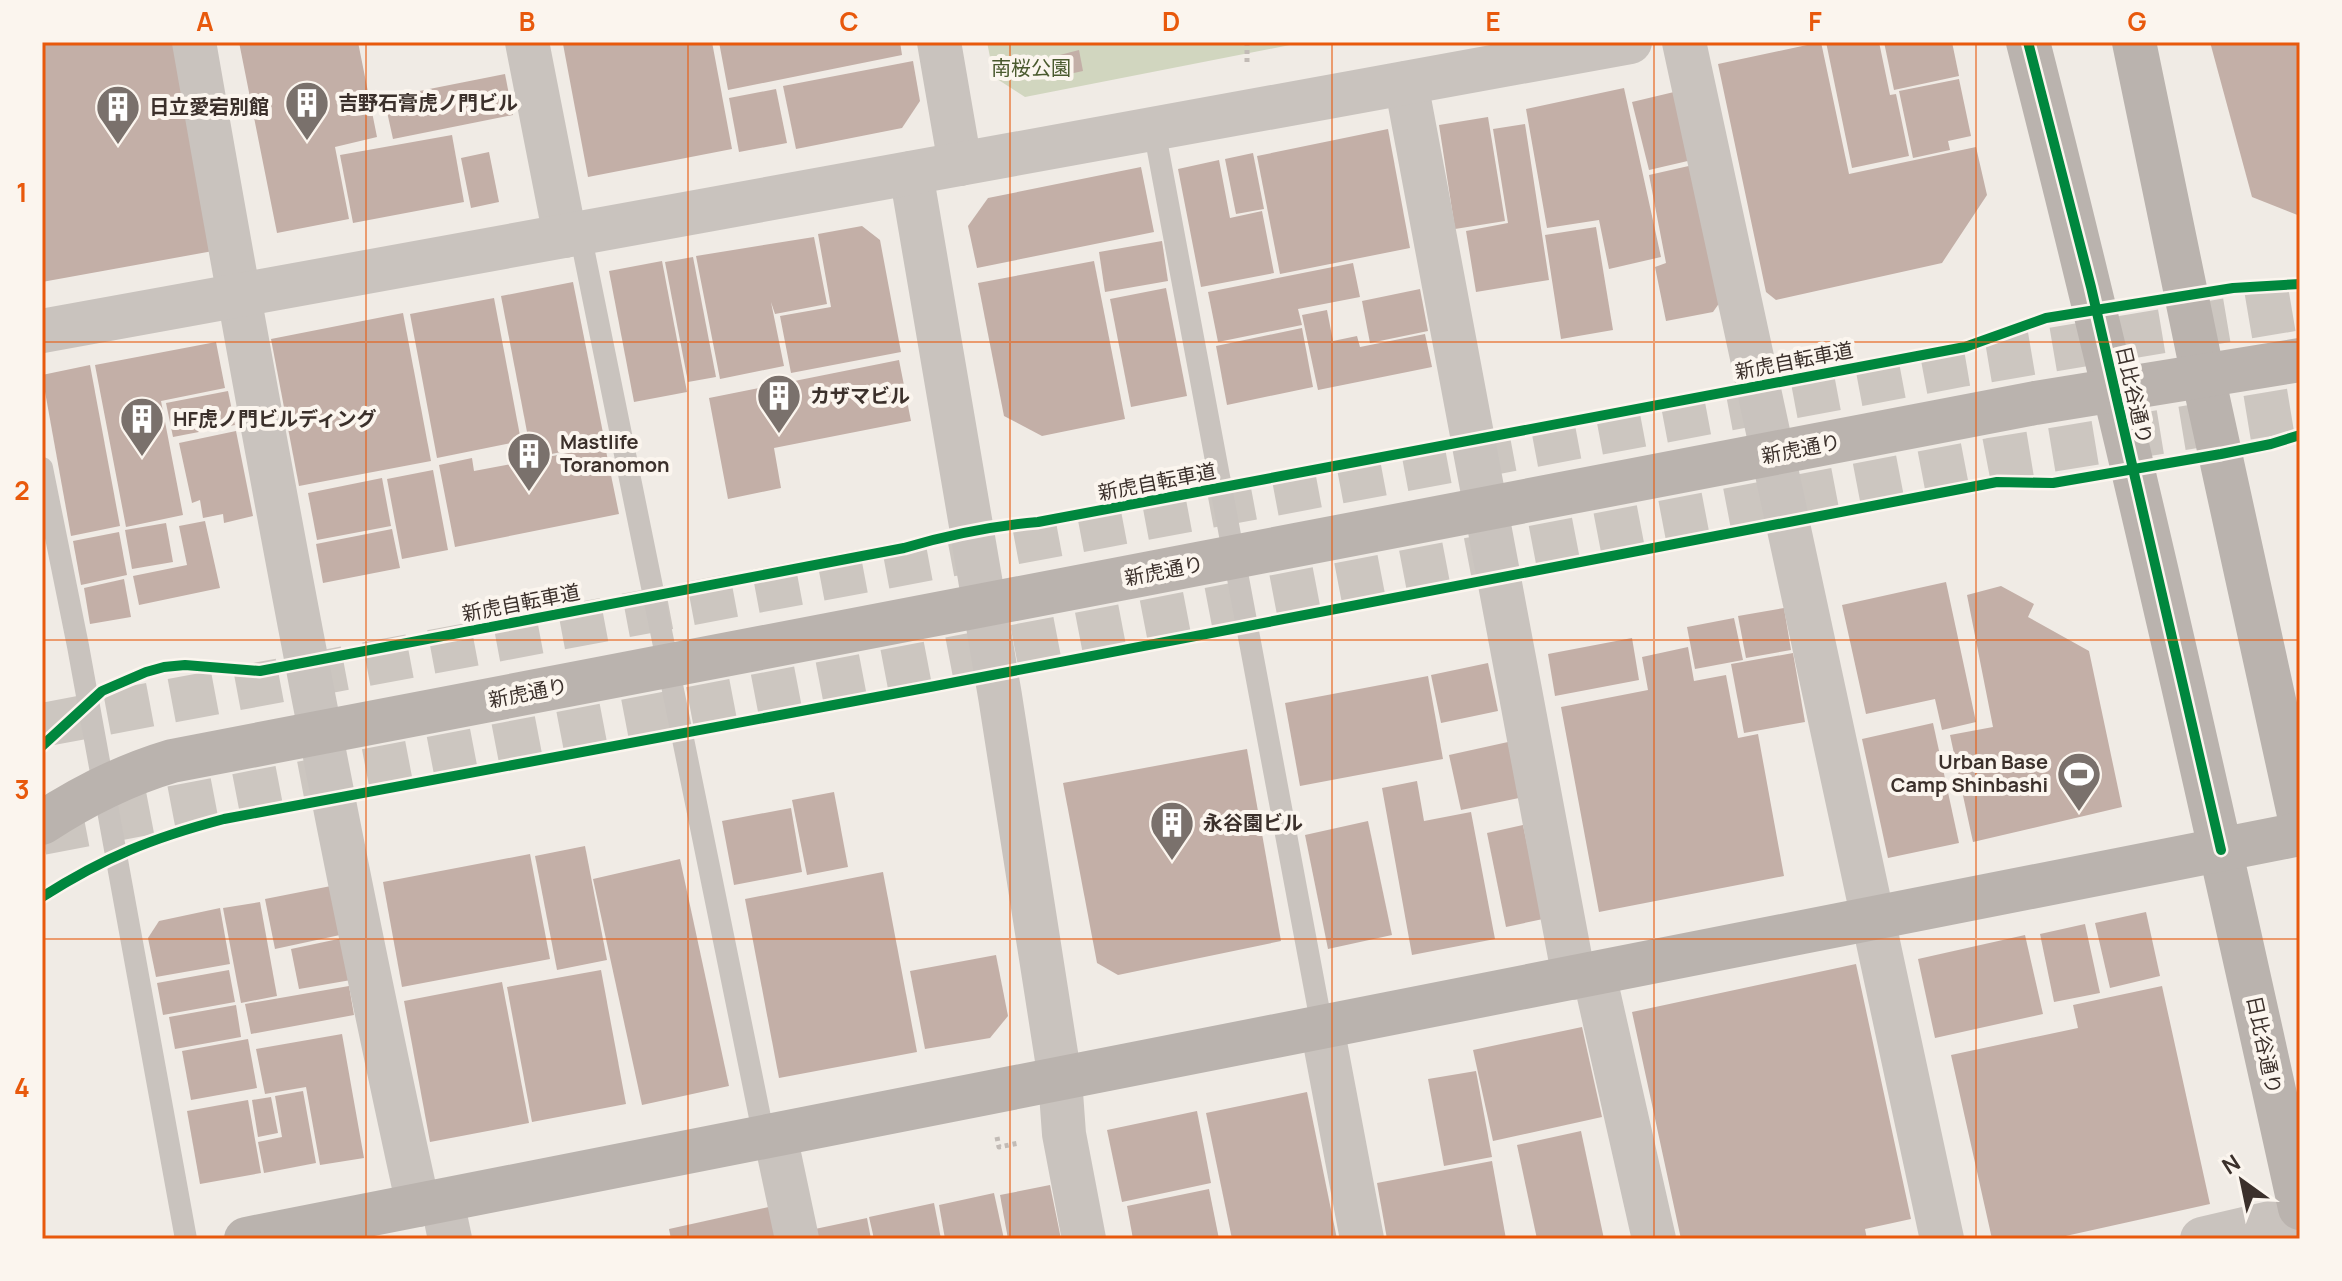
<svg xmlns="http://www.w3.org/2000/svg" width="2342" height="1281" font-family="Manrope,'Noto Sans JP',sans-serif">
<rect width="100%" height="100%" fill="#f0ebe5"/>
<!-- green -->
<path fill="#d1d6bf" d="M987,42H1305L1025,97L994,77Z"/>
<!-- building -->
<g fill="#c3afa7">
<path d="M42,42H175L213,251L42,282Z"/>
<path d="M239,42H358L377,137L335,147L349,219L277,233Z"/>
<path d="M575,42H712L732,149L588,177L563,44Z"/>
<path d="M719,42H900L902,55L728,90Z"/>
<path d="M1821,42L1849,174L1976,147L1987,195L1942,263L1776,300L1766,292L1718,64Z"/>
<path d="M1826,42H1879L1890,95L1896,94L1909,156L1852,168Z"/>
<path d="M1884,42H1952L1959,76L1894,90Z"/>
<path d="M2210,42H2300V216L2252,197Z"/>
<path d="M1079,50L1083,71L1060,76L1056,56Z"/>
<path d="M1047,58L1050,74L1031,78L1027,63Z"/>
<path d="M913,61L920,101L902,128L796,149L783,86Z"/>
<path d="M505,74L513,115L393,139L384,98Z"/>
<path d="M1959,79L1971,136L1948,141L1950,150L1913,158L1899,91Z"/>
<path d="M1624,88L1661,257L1609,269L1599,220L1547,228L1526,109Z"/>
<path d="M776,89L787,143L739,152L729,98Z"/>
<path d="M1674,92L1692,160L1649,170L1632,102Z"/>
<path d="M1488,117L1505,221L1455,229L1439,125Z"/>
<path d="M1525,124L1549,280L1476,292L1466,231L1508,223L1493,129Z"/>
<path d="M1388,129L1410,248L1280,274L1257,156Z"/>
<path d="M452,135L464,202L353,223L340,155Z"/>
<path d="M489,152L499,202L471,208L461,158Z"/>
<path d="M1253,153L1264,209L1236,214L1225,159Z"/>
<path d="M1219,160L1230,218L1262,211L1274,273L1201,287L1178,169Z"/>
<path d="M1693,165L1720,302L1713,312L1666,321L1655,267L1666,263L1649,175Z"/>
<path d="M1141,167L1154,232L977,268L968,226L988,198Z"/>
<path d="M862,226L880,240L901,352L791,373L780,316L831,307L818,234Z"/>
<path d="M1596,227L1613,330L1561,339L1545,235Z"/>
<path d="M814,237L827,304L775,314L771,302L784,366L720,379L696,256Z"/>
<path d="M1162,241L1168,281L1105,292L1099,252Z"/>
<path d="M693,257L716,377L688,382L665,262Z"/>
<path d="M662,261L687,392L634,402L609,271Z"/>
<path d="M1094,261L1125,419L1042,436L1004,416L978,283Z"/>
<path d="M1353,263L1360,297L1298,309L1302,325L1218,342L1208,292Z"/>
<path d="M573,282L605,443L532,458L501,296Z"/>
<path d="M1166,288L1187,396L1131,407L1110,299Z"/>
<path d="M1420,289L1428,331L1370,343L1362,301Z"/>
<path d="M494,298L521,441L437,458L410,314Z"/>
<path d="M1327,310L1333,341L1357,336L1360,347L1425,334L1432,367L1318,390L1302,315Z"/>
<path d="M403,313L431,461L299,486L271,339Z"/>
<path d="M1302,328L1313,387L1227,405L1216,346Z"/>
<path d="M216,342L225,388L161,401L183,515L126,527L95,365Z"/>
<path d="M899,360L911,421L774,448L781,488L728,499L709,398Z"/>
<path d="M90,365L120,526L71,536L42,375Z"/>
<path d="M228,391L235,425L173,437L166,403Z"/>
<path d="M236,431L253,516L224,523L223,514L203,518L200,500L192,503L179,443Z"/>
<path d="M605,446L619,514L455,547L439,465L472,458L474,471Z"/>
<path d="M433,470L448,550L402,559L387,479Z"/>
<path d="M382,478L391,526L317,540L308,493Z"/>
<path d="M205,521L220,588L139,605L133,576L187,565L179,526Z"/>
<path d="M166,523L173,562L132,569L125,530Z"/>
<path d="M392,529L400,568L323,583L316,544Z"/>
<path d="M119,532L127,575L81,585L73,541Z"/>
<path d="M124,579L131,617L90,624L84,588Z"/>
<path d="M1946,582L1976,722L1942,730L1935,699L1866,714L1842,605Z"/>
<path d="M2001,586L2034,604L2028,617L2089,651L2122,807L1973,842L1950,735L1993,727L1967,595Z"/>
<path d="M1784,608L1791,650L1746,658L1738,616Z"/>
<path d="M1734,618L1743,660L1695,669L1687,627Z"/>
<path d="M1632,638L1639,680L1555,696L1548,654Z"/>
<path d="M1688,647L1694,681L1726,675L1738,738L1758,734L1784,876L1599,912L1561,707L1648,690L1642,657Z"/>
<path d="M1793,653L1805,722L1744,733L1731,664Z"/>
<path d="M1488,663L1498,711L1441,723L1431,675Z"/>
<path d="M1428,676L1443,759L1300,786L1285,703Z"/>
<path d="M1933,723L1959,843L1888,858L1862,739Z"/>
<path d="M1508,742L1519,798L1461,810L1449,755Z"/>
<path d="M1247,749L1281,941L1118,975L1097,963L1063,783Z"/>
<path d="M1417,781L1424,821L1471,812L1495,939L1412,955L1382,788Z"/>
<path d="M834,792L848,867L807,875L792,800Z"/>
<path d="M791,808L802,872L734,885L722,821Z"/>
<path d="M1368,821L1392,935L1328,949L1305,835Z"/>
<path d="M1523,825L1543,919L1506,927L1487,833Z"/>
<path d="M585,846L607,960L557,970L535,856Z"/>
<path d="M530,854L550,959L402,987L383,882Z"/>
<path d="M680,859L729,1086L642,1105L593,879Z"/>
<path d="M883,872L917,1052L779,1078L745,899Z"/>
<path d="M331,886L340,935L275,949L265,899Z"/>
<path d="M260,902L277,996L241,1003L223,908Z"/>
<path d="M220,908L230,964L156,977L148,938L159,921Z"/>
<path d="M2146,912L2160,976L2110,988L2095,923Z"/>
<path d="M2085,924L2100,993L2054,1002L2040,934Z"/>
<path d="M2025,935L2043,1014L1935,1038L1918,959Z"/>
<path d="M343,938L351,980L299,989L291,949Z"/>
<path d="M996,955L1008,1016L990,1038L925,1049L910,971Z"/>
<path d="M1856,964L1911,1219L1865,1229L1867,1239H1681L1632,1012Z"/>
<path d="M229,970L235,1002L163,1015L157,983Z"/>
<path d="M601,970L626,1104L532,1122L507,987Z"/>
<path d="M502,982L529,1123L430,1142L404,1001Z"/>
<path d="M349,986L354,1015L251,1034L245,1004Z"/>
<path d="M2162,986L2210,1204L2052,1239H1992L1951,1055L2078,1028L2073,1005Z"/>
<path d="M236,1005L241,1037L175,1049L169,1017Z"/>
<path d="M1582,1027L1602,1117L1493,1141L1473,1050Z"/>
<path d="M342,1034L364,1158L320,1165L306,1087L265,1094L256,1049Z"/>
<path d="M248,1039L257,1088L191,1100L182,1051Z"/>
<path d="M1476,1071L1492,1157L1444,1166L1428,1079Z"/>
<path d="M303,1091L316,1163L264,1173L258,1142L282,1137L275,1096Z"/>
<path d="M1307,1092L1337,1239H1232L1206,1113Z"/>
<path d="M271,1097L278,1133L258,1137L252,1100Z"/>
<path d="M248,1100L261,1173L200,1184L187,1111Z"/>
<path d="M1197,1111L1211,1183L1122,1202L1107,1130Z"/>
<path d="M1581,1131L1604,1239H1537L1517,1145Z"/>
<path d="M1492,1161L1506,1239H1387L1377,1183Z"/>
<path d="M1050,1185L1061,1239H1008L1000,1195Z"/>
<path d="M1209,1189L1219,1239H1133L1127,1206Z"/>
<path d="M994,1193L1004,1239H945L939,1205Z"/>
<path d="M934,1203L941,1239H874L869,1217Z"/>
<path d="M773,1206L780,1239H671L669,1229Z"/>
<path d="M867,1218L871,1239H817L815,1229Z"/>
</g>
<g fill="none" stroke-linecap="round" stroke-linejoin="round">
<!-- secondary-tunnel -->
<g stroke="#ccc6c0" stroke-width="44" stroke-dasharray="44 22" stroke-linecap="butt">
<path d="M42,725L1961,365L2300,308"/>
<path d="M42,833L1990,460L2300,409"/>
</g>
<!-- path -->
<g stroke="#c2bbb6" stroke-width="5" stroke-dasharray="4 4" stroke-linecap="butt">
<path d="M1247,42V63"/>
<path d="M997,1137L999,1147L1019,1143"/>
</g>
<!-- lane -->
<g stroke="#c9c3be" stroke-width="22">
<path d="M1154,129L1322,1027"/>
<path d="M580,233L764,1137"/>
<path d="M42,468L78,646L186,1239"/>
</g>
<!-- street -->
<g stroke="#c9c3be" stroke-width="44">
<path d="M194,42C262,431 333,819 418,1205"/>
<path d="M527,42L565,236"/>
<path d="M939,42L960,164"/>
<path d="M1684,42L1942,1239"/>
<path d="M1406,83L1574,978"/>
<path d="M911,173L1000,696L1060,1079L1064,1134L1084,1239"/>
<path d="M42,331L1630,42"/>
<path d="M1594,974L1654,1239"/>
<path d="M1322,1027L1362,1239"/>
<path d="M775,1135L797,1239"/>
<path d="M442,1201L450,1239"/>
<path d="M2202,1239L2300,1216"/>
</g>
<!-- secondary -->
<g stroke="#bab3ae" stroke-width="44">
<path d="M2028,42C2127,429 2214,818 2300,1208"/>
<path d="M2134,42L2203,376L2300,819"/>
<path d="M42,823C83,796 125,775 172,761L2035,403L2300,360"/>
<path d="M246,1239L2300,834"/>
</g>
<!-- cycleway casing -->
<g stroke="#fbf5ee" stroke-width="15">
<g id="cycleway">
<path d="M2028,42L2091,287L2221,850"/>
<path d="M42,746L102,691L146,672L164,667L185,665L260,671L904,548C948,535 992,526 1038,522L1965,347L2046,318L2233,288L2300,284"/>
<path d="M42,897C105,857 152,838 224,819L930,687L1997,482L2053,483L2221,454L2271,444L2300,435"/>
</g>
</g>
<!-- cycleway -->
<use href="#cycleway" stroke="#00873e" stroke-width="10"/>
</g>
<!-- grid -->
<path fill="none" stroke="#e8590c" stroke-width="2" stroke-opacity="0.55" d="M366,42V1239M688,42V1239M1010,42V1239M1332,42V1239M1654,42V1239M1976,42V1239M42,342H2300M42,640H2300M42,939H2300"/>
<!-- icons -->
<defs>
<g id="building-pin" transform="scale(2.3)"><path d="M0 17L-7.5 6A9.5 9.5 0 1 1 7.5 6Z" fill="#7a716c" stroke="#fbf5ee"/><path d="M-4-6H4V6H1V3H-1V6H-4ZM-2.5-4.3h1.7v1.8h-1.7ZM.8-4.3h1.7v1.8H.8ZM-2.5-1h1.7V.8h-1.7ZM.8-1h1.7V.8H.8Z" fill="#fff"/></g>
<g id="stadium-pin" transform="scale(2.3)"><path d="M0 17L-7.5 6A9.5 9.5 0 1 1 7.5 6Z" fill="#7a716c" stroke="#fbf5ee"/><path d="M0-5a6.5 5 0 1 0 0 10a6.5 5 0 1 0 0-10ZM-3.5-1.8h7v3.6h-7Z" fill="#fff"/></g>
</defs>
<g fill-rule="evenodd">
<use href="#building-pin" x="307" y="103"/>
<use href="#building-pin" x="118" y="107"/>
<use href="#building-pin" x="779" y="396"/>
<use href="#building-pin" x="142" y="419"/>
<use href="#building-pin" x="529" y="454"/>
<use href="#stadium-pin" x="2079" y="774"/>
<use href="#building-pin" x="1172" y="823"/>
</g>
<g text-anchor="middle" stroke-width="8" stroke-linejoin="round" paint-order="stroke">
<!-- park labels -->
<g font-size="20" fill="#4a5a2e" stroke="#fbf5ee">
<text x="1031" y="75">南桜公園</text>
</g>
<!-- poi labels -->
<g font-size="20" font-weight="bold" fill="#3b302b" stroke="#fbf5ee" text-anchor="start">
<text x="338" y="110">吉野石膏虎ノ門ビル</text>
<text x="149" y="114">日立愛宕別館</text>
<text x="810" y="403">カザマビル</text>
<text x="173" y="426">HF虎ノ門ビルディング</text>
<text x="560" y="449">Mastlife<tspan x="560" dy="23">Toranomon</tspan></text>
<text x="2048" y="769" text-anchor="end">Urban Base<tspan x="2048" dy="23">Camp Shinbashi</tspan></text>
<text x="1203" y="830">永谷園ビル</text>
</g>
<!-- street labels -->
<g font-size="20" fill="#3b302b" stroke="#fbf5ee">
<text transform="translate(1794 361) rotate(-11)" y="7">新虎自転車道</text>
<text transform="translate(2134 395) rotate(77)" y="7">日比谷通り</text>
<text transform="translate(1801 449) rotate(-11)" y="7">新虎通り</text>
<text transform="translate(1157 482) rotate(-11)" y="7">新虎自転車道</text>
<text transform="translate(1164 571) rotate(-11)" y="7">新虎通り</text>
<text transform="translate(521 603) rotate(-11)" y="7">新虎自転車道</text>
<text transform="translate(528 693) rotate(-11)" y="7">新虎通り</text>
<text transform="translate(2264 1045) rotate(78)" y="7">日比谷通り</text>
</g>
</g>
<!-- border -->
<rect width="2342" height="1281" fill="none" stroke="#fbf5ee" stroke-width="88"/>
<!-- north arrow -->
<g transform="translate(2242 1181) rotate(327)" stroke="#fbf5ee" stroke-width="6" paint-order="stroke">
<path d="M0-6L14 30L0 20L-14 30Z" fill="#3b302b"/>
<text y="-12" font-size="22" font-weight="bold" text-anchor="middle" fill="#3b302b">N</text>
</g>
<rect x="44" y="44" width="2254" height="1193" fill="none" stroke="#e8590c" stroke-width="3"/>
<g font-size="26" text-anchor="middle" font-weight="bold" fill="#e8590c">
<text x="205" y="31">A</text>
<text x="527" y="31">B</text>
<text x="849" y="31">C</text>
<text x="1171" y="31">D</text>
<text x="1493" y="31">E</text>
<text x="1815" y="31">F</text>
<text x="2137" y="31">G</text>
<text x="22" y="202">1</text>
<text x="22" y="500">2</text>
<text x="22" y="799">3</text>
<text x="22" y="1097">4</text>
</g>
</svg>
